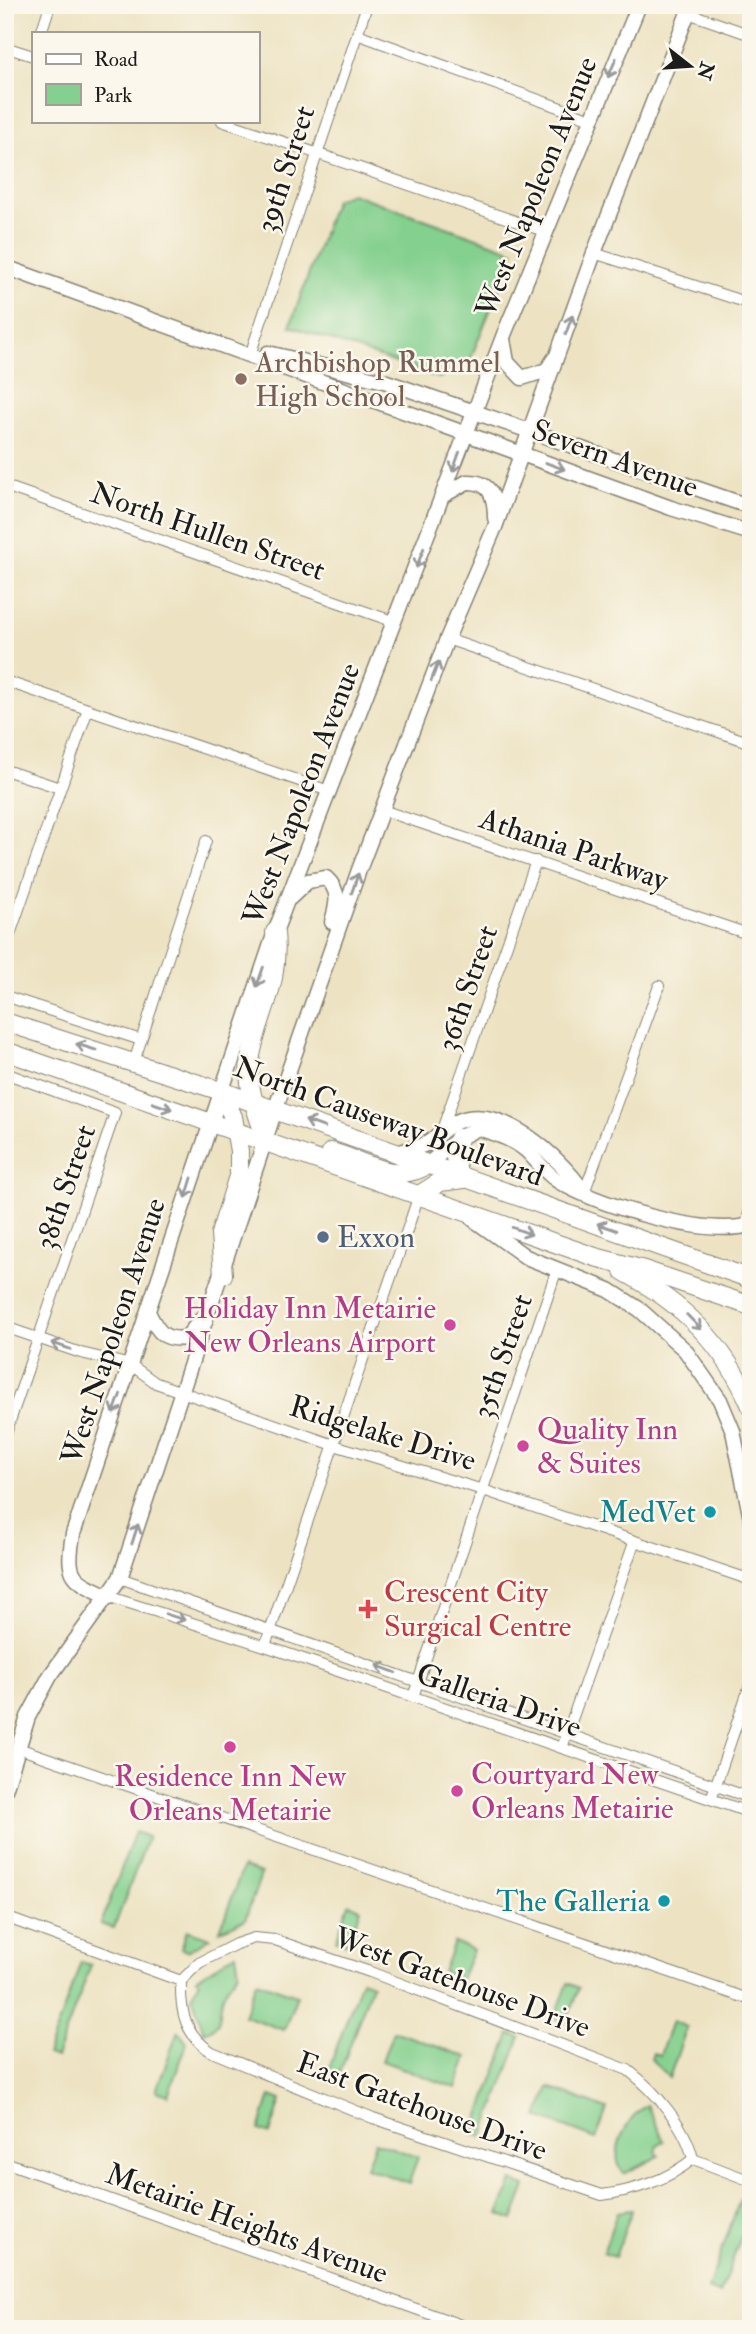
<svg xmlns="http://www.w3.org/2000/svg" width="756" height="2334" font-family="'IM FELL Double Pica',serif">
<rect width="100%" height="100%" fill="#fbf7ec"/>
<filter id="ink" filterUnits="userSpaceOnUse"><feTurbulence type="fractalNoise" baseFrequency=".0143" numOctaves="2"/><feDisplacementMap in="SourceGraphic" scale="14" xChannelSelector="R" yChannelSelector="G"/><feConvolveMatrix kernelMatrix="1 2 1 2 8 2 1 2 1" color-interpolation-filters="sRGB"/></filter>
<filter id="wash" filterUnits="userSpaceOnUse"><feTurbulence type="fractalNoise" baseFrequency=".00686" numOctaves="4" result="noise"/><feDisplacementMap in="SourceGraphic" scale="28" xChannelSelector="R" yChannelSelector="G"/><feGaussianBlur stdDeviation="1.57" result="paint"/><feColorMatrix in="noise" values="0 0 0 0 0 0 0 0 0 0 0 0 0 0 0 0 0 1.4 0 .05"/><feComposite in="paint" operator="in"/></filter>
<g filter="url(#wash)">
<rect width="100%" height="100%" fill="#ede3c3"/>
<!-- green -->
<g fill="#84d08e" stroke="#507655" stroke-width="2">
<path d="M351,193L514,251L470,360L439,378L290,326L335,200Z"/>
<path d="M135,1832L148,1837L114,1928L101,1924Z"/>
<path d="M243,1867L261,1874L245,1920L220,1930Z"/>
<path d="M349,1904L361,1909L348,1944L336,1940Z"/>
<path d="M187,1930L210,1938L187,1951L181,1949Z"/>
<path d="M454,1942L473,1950L461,1979L443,1972Z"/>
<path d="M236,1953L239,1972C234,1980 225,1987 223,1996C217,2012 226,2025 204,2032L192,1995L199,1981L196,1979Z"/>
<path d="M81,1962L91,1965L56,2058L47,2055Z"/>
<path d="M361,1980L372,1984L336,2084L325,2080Z"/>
<path d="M256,1981L297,1995L284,2030L244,2016Z"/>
<path d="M568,1983L579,1988L566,2022L555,2018Z"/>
<path d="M672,2021L687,2027L669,2078L651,2059L653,2053L660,2055Z"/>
<path d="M178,2031L187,2043L168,2095L156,2091Z"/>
<path d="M393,2031L467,2057L456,2088L382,2061Z"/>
<path d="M510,2034L520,2037L483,2137L473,2134Z"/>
<path d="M549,2087L607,2109L596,2139L538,2117Z"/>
<path d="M270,2096L281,2100L270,2134L259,2130Z"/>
<path d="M647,2105L664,2141L658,2144L656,2151L659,2156L624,2174C607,2154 627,2117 647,2105Z"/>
<path d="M375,2142L418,2157L409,2183L366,2168Z"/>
<path d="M512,2181L526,2186L513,2220L499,2214Z"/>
<path d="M740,2199L751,2203V2210L720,2294L708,2289Z"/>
<path d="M632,2210L615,2257L603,2253L617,2212Z"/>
</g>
</g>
<g filter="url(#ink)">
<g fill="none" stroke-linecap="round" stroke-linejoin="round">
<!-- street casing -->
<g stroke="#848070" stroke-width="12">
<g id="street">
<path d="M688,13L751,35"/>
<path d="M41,33L50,5"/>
<path d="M357,34L591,119"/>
<path d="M5,47L33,56"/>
<path d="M222,121L547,232"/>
<path d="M594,253L751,304"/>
<path d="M252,349L367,5"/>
<path d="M5,486L395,622"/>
<path d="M447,639L751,743"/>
<path d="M5,681L329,791"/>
<path d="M5,770L60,788"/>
<path d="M382,810L751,935"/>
<path d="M5,949L88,709"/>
<path d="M5,996L141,1040"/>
<path d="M134,1062L206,841"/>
<path d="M5,1073L115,1113L5,1436"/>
<path d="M442,1130L536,861"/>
<path d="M584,1193L659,986"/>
<path d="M746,1226L751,1204"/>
<path d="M5,1327L81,1353L131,1365L156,1383L334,1445L483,1490L751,1580"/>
<path d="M120,1578L751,1798"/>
<path d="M110,1597L271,1648L751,1813"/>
<path d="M265,1646L419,1195"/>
<path d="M413,1697L557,1269"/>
<path d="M18,1748L751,2000"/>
<path d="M562,1748L634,1543"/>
<path d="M711,1799L751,1682"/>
<path d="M5,1917L181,1981"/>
<path d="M181,1981C180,2012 185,2035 212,2052L373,2118L602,2195C633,2191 668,2180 693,2159"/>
<path d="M181,1981L199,1963L236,1944L254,1938L275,1940L370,1972L628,2070C654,2090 686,2126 693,2159"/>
<path d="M693,2159L751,2181"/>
<path d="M5,2162L472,2329"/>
</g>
</g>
<!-- secondary casing -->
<g stroke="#848070" stroke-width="17">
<g id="secondary">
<path d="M5,267L671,508L751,533"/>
<path d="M503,339L507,362L522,378L547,370L554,359"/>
<path d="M268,353L384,381L751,507"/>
<path d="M444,495L467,482C491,481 495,497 495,518"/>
<path d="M290,898L308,881L326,878C341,891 337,904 332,922"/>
<path d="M395,1154C405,1150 416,1148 426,1144C437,1138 444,1127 456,1122C501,1101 560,1158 584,1192"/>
<path d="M427,1165L459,1138L478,1128C496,1134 513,1139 527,1151C538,1162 549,1177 563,1184C606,1207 703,1237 751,1225"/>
<path d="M473,1219L526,1257L609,1290L639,1309L685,1350L720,1400L733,1431L751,1519"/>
<path d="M149,1314C158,1332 164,1341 186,1338L204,1316"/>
<path d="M110,1597C71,1579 66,1577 73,1534L275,932L503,337L639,5"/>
<path d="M5,1790L28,1717L50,1676L120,1578L275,1110L359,870L447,639L495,527L594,253L691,5"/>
</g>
</g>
<!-- highway casing -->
<g stroke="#848070" stroke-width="20">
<g id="highway">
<path d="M5,1022L221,1091L751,1279"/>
<path d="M5,1051L595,1257L644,1270L751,1306"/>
<path d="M221,1091L233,1117L239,1151V1173L220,1234L223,1275"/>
<path d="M267,1141C258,1117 246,1086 250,1061C258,1011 280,990 275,932"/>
<path d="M331,1152C363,1160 397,1185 427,1165"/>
<path d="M458,1174L455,1157L459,1138"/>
<path d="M419,1195L440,1182L464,1179"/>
<path d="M623,1271C682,1303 724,1343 751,1406"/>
</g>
</g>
<!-- street -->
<use href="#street" stroke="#fff" stroke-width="10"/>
<!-- secondary -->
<use href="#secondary" stroke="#fff" stroke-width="14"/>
<!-- highway -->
<use href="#highway" stroke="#fff" stroke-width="18"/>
</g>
<!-- one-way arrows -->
<defs><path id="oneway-shaft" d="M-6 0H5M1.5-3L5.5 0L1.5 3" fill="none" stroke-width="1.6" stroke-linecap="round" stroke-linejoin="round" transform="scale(1.75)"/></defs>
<g stroke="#999">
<use href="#oneway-shaft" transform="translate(612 68) rotate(113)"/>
<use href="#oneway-shaft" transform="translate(569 325) rotate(-70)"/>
<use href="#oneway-shaft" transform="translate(456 462) rotate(110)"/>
<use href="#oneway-shaft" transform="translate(555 466) rotate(20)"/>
<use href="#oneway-shaft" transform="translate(420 558) rotate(111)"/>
<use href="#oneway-shaft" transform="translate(435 671) rotate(-69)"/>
<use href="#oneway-shaft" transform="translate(355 883) rotate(-71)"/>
<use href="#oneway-shaft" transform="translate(260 977) rotate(109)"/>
<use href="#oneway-shaft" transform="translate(86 1047) rotate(-163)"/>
<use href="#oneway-shaft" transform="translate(162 1106) rotate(19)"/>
<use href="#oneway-shaft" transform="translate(315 1124) rotate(-160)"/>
<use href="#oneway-shaft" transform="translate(189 1188) rotate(107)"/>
<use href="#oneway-shaft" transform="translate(607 1227) rotate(-161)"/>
<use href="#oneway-shaft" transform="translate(522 1231) rotate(20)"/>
<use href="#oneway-shaft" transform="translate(694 1322) rotate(46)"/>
<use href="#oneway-shaft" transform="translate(61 1346) rotate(-161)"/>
<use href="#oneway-shaft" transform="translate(117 1404) rotate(110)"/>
<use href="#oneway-shaft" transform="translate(135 1534) rotate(-72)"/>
<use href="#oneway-shaft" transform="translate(175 1617) rotate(18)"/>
<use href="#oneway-shaft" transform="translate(386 1669) rotate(-160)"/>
</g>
</g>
<!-- markers -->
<circle fill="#8d6e63" stroke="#fbf7ec" stroke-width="2.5" cx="241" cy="379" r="7"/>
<circle fill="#5c6f8a" stroke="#fbf7ec" stroke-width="2.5" cx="323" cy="1237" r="7"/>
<g fill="#d1479c" stroke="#fbf7ec" stroke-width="2.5">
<circle cx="450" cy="1325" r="7"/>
<circle cx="523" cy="1446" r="7"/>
<circle cx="230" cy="1747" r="7"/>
<circle cx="457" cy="1791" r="7"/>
</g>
<g fill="#0f9aa8" stroke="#fbf7ec" stroke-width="2.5">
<circle cx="710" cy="1512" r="7"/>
<circle cx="664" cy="1901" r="7"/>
</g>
<path fill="#e0444e" stroke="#fbf7ec" stroke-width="2.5" d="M364.5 1598.5h7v7h7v7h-7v7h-7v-7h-7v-7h7z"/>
<g text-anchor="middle" stroke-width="5" stroke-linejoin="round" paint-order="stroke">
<!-- street labels -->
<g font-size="30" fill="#1c1c1c" stroke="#fbf7ec">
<text transform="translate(285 169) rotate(-72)" y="10">39th Street</text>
<text transform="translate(536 187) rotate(-68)" y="10">West Napoleon Avenue</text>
<text transform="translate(615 458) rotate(20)" y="10">Severn Avenue</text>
<text transform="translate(208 531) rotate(19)" y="10">North Hullen Street</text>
<text transform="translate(301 794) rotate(-69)" y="10">West Napoleon Avenue</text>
<text transform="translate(574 849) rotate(19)" y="10">Athania Parkway</text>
<text transform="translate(467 988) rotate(-71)" y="10">36th Street</text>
<text transform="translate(389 1121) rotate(20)" y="10">North Causeway Boulevard</text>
<text transform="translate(65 1187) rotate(-71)" y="10">38th Street</text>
<text transform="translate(113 1331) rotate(-72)" y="10">West Napoleon Avenue</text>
<text transform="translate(502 1356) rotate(-71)" y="10">35th Street</text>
<text transform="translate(383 1433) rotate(17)" y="10">Ridgelake Drive</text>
<text transform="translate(499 1700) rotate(19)" y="10">Galleria Drive</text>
<text transform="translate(462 1982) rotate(20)" y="10">West Gatehouse Drive</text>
<text transform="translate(422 2106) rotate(20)" y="10">East Gatehouse Drive</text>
<text transform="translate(247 2223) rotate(20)" y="10">Metairie Heights Avenue</text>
</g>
<!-- education labels -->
<g font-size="30" fill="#785e54" stroke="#fbf7ec" text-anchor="start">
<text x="255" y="372">Archbishop Rummel<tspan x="255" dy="34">High School</tspan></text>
</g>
<!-- service labels -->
<g font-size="30" fill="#4e5e75" stroke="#fbf7ec" text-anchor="start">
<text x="337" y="1247">Exxon</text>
</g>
<!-- hotel labels -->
<g font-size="30" fill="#b23c85" stroke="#fbf7ec" text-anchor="start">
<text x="436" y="1318" text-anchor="end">Holiday Inn Metairie<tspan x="436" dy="34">New Orleans Airport</tspan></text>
<text x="537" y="1439">Quality Inn<tspan x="537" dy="34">&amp; Suites</tspan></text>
<text x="471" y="1784">Courtyard New<tspan x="471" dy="34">Orleans Metairie</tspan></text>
<text x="230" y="1786" text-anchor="middle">Residence Inn New<tspan x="230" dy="34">Orleans Metairie</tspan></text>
</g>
<!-- culture labels -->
<g font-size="30" fill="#0d838f" stroke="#fbf7ec" text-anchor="end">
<text x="696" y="1522">MedVet</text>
<text x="650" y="1911">The Galleria</text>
</g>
<!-- health labels -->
<g font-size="30" fill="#be3a42" stroke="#fbf7ec" text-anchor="start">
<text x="384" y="1602">Crescent City<tspan x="384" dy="34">Surgical Centre</tspan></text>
</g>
</g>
<!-- margin -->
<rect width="756" height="2334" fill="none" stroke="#fbf7ec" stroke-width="28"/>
<!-- legend -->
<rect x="32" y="32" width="228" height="91" fill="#fbf7ec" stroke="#a29f99" stroke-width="2"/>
<rect x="46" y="54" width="35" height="10" fill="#ffffff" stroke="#a29f99" stroke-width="2"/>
<text x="94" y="66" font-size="21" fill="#1c1c1c">Road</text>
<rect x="46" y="84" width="35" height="21" fill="#84d08e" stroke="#a29f99" stroke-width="2"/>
<text x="94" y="102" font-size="21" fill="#1c1c1c">Park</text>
<!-- north arrow -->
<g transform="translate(690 66) rotate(107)" stroke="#fbf7ec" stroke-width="5" paint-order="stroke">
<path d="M0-5L12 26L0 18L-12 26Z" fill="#1c1c1c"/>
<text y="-10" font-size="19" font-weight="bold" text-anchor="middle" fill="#1c1c1c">N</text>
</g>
</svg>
